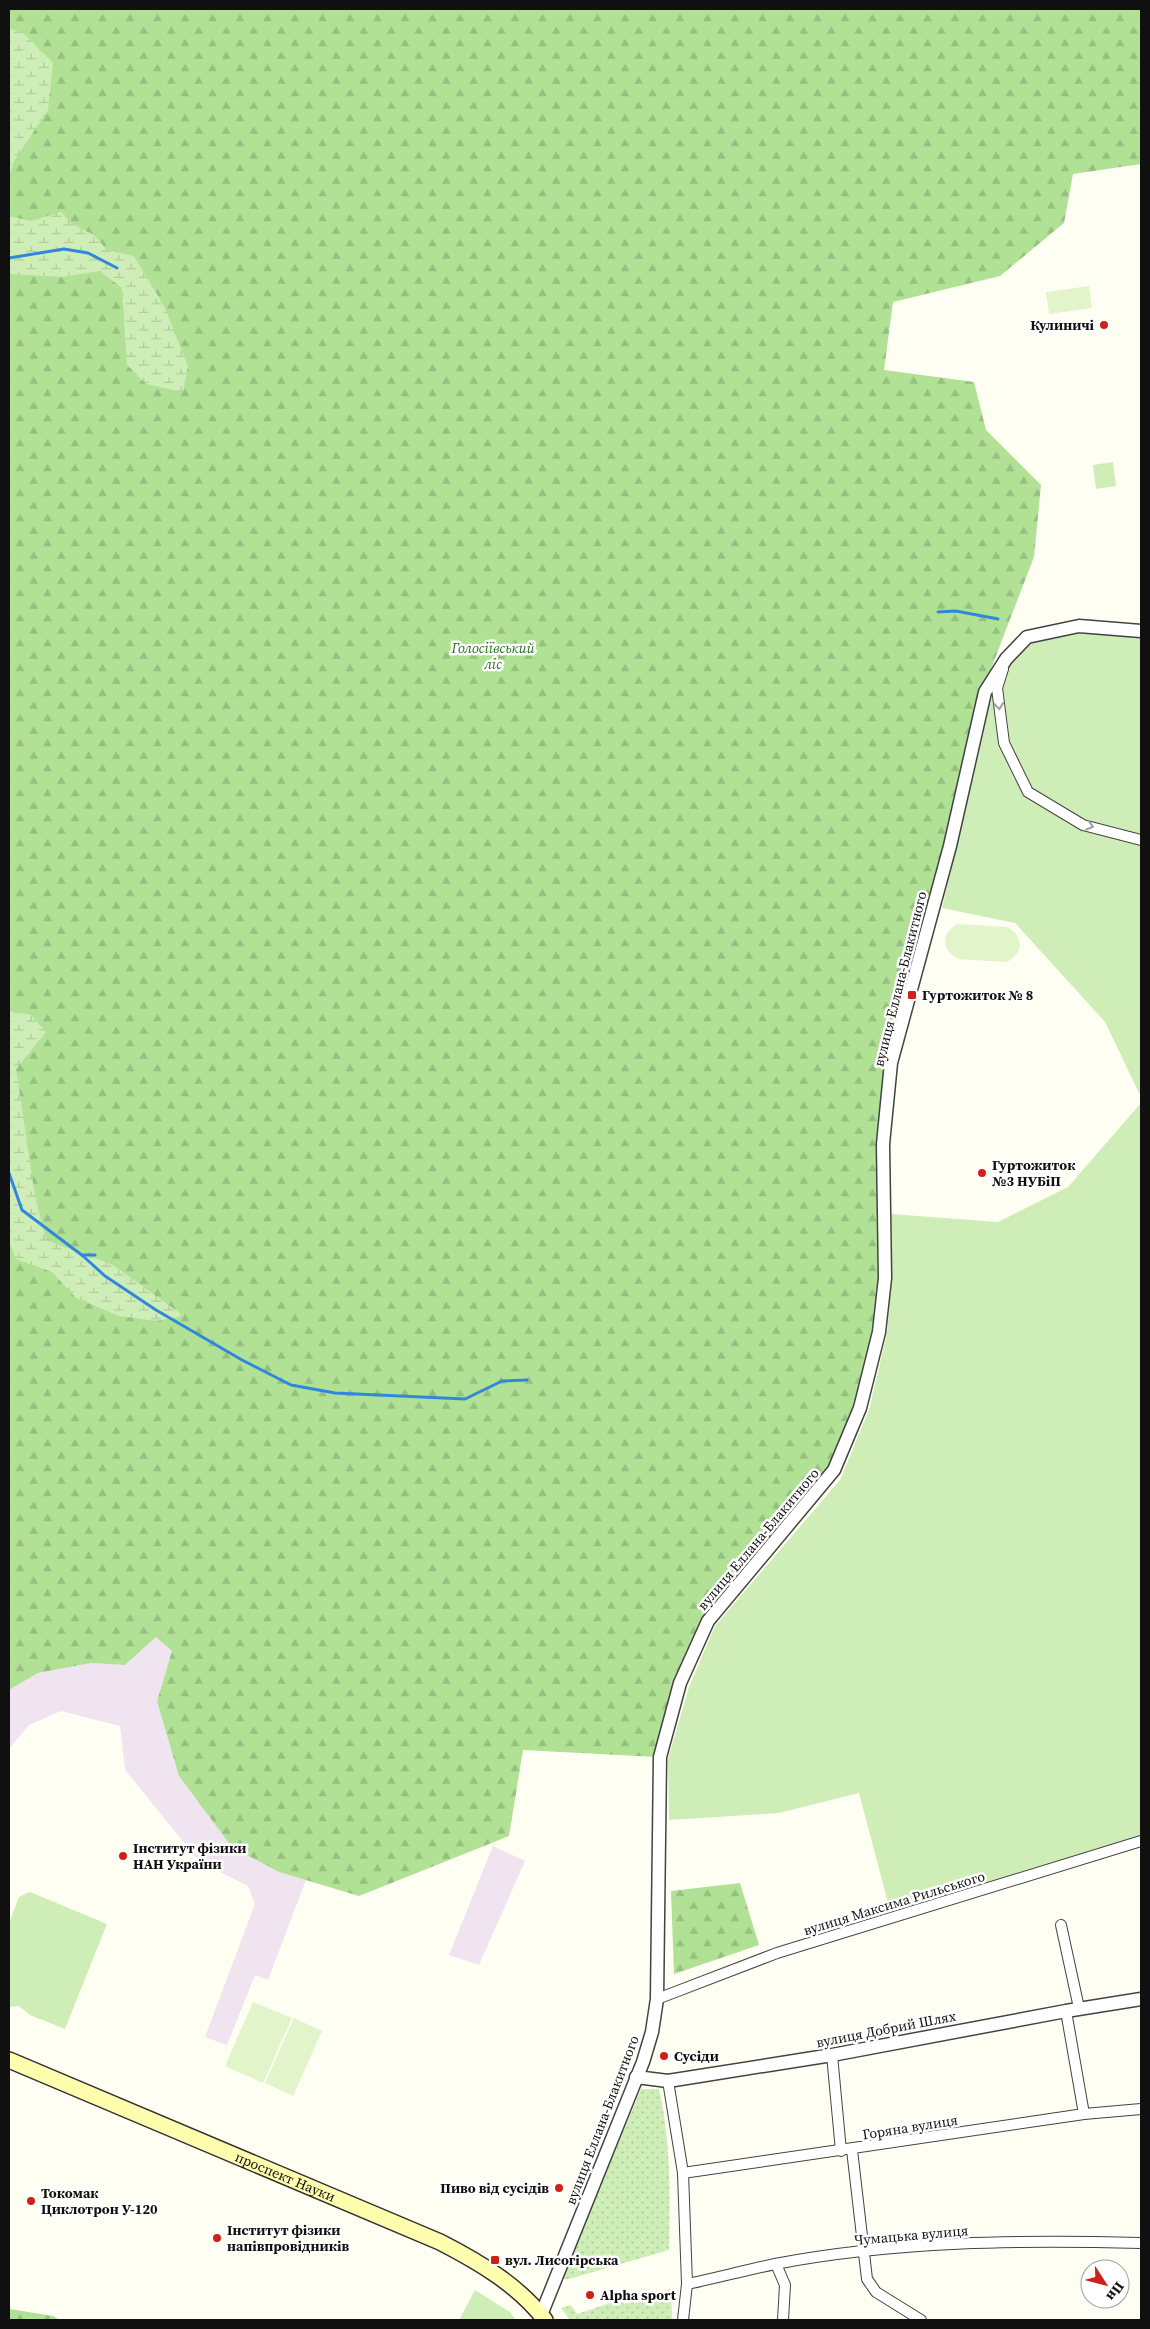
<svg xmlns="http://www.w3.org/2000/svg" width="1150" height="2329" font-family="'Source Serif 4',serif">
<defs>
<pattern id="grass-dots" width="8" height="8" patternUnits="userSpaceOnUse" patternTransform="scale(1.25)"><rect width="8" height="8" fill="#cfeeb7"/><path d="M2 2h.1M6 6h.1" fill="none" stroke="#b1cb9c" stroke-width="1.8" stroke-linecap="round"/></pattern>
<pattern id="forest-firs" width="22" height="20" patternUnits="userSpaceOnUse" patternTransform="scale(1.25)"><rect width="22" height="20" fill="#b0e195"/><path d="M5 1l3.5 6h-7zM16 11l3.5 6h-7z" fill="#96c07f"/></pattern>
<pattern id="wetland-marsh" width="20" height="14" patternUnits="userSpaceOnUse" patternTransform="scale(1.25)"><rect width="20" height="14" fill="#cfeeb7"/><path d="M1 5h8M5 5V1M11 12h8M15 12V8" fill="none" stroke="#b1cb9c"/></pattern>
</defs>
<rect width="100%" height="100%" fill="#fffef3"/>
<!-- industrial -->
<g fill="#efe4ef">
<path d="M156,1637L172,1651L157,1701L279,1872L306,1880L268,1980L255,1975L227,2045L205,2037L255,1904L248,1886L200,1862L125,1770L120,1726L61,1711L29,1725L9,1749V1690L38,1673L91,1663L125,1665Z"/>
<path d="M493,1846L525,1861L479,1965L449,1955Z"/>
</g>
<!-- grass -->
<g fill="url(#grass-dots)">
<path d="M641,2089H659C671,2142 670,2196 669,2250L569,2279H561Z"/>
<path d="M671,2289L672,2320H570L561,2308L571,2305L577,2314L622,2299L624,2304Z"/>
</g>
<!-- forest -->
<g fill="url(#forest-firs)">
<path d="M9,9H1141V164L1073,174L1064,223L1000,276L893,302L884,370L974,382L986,430L1041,485L1034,557L982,692L931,906L888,1062L882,1278L876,1331L857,1408L832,1469L706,1620L657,1757L523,1750L509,1836L359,1896L279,1872L232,1847L179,1776L157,1701L172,1651L156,1637L125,1665L91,1663L38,1673L9,1690Z"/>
<path d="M740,1883L759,1945L674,1974L671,1891Z"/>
<path d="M10,2309L53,2316L60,2320H9Z"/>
</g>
<!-- wetland -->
<g fill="url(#wetland-marsh)">
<path d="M9,28L23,33L53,63L48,110L14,161L9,177Z"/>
<path d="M61,212L72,224L94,235L107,250L134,256L164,306L188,366L183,392L146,384L127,365L122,288L100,271L62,277L9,274V216L31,221Z"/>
<path d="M9,1011L31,1015L46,1032L16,1069L35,1196L46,1240L113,1265L184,1316L156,1321L119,1316L76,1298L52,1272L16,1259L9,1241Z"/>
</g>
<!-- park -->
<g fill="#cfeeb7">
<path d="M1113,462L1116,486L1096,489L1093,465Z"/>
<path d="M1078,630L1141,636V1097L1105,1022L1015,923L942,908L996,679L1028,641Z"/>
<path d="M1141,1103V1837L891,1914L859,1793L779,1813L669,1820L668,1759L689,1687L715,1626L840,1480L869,1410L887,1333L892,1276L891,1214L998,1222L1068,1187Z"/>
<path d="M30,1892L107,1924L65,2029L30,2015L19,2006L9,2007V1923L19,1897Z"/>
<path d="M475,2290L510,2312L516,2320H459Z"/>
</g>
<!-- pitch -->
<g fill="#e2f5ca">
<path d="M1089,286L1092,308L1049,314L1046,292Z"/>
<path d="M958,924L1007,927C1024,935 1024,953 1007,962L958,959C941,950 941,932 958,924Z"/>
<path d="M253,2002L292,2018L263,2083L225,2066Z"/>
<path d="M294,2018L322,2031L293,2096L265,2083Z"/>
</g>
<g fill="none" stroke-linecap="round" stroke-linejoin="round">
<!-- stream -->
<g stroke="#3187db" stroke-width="3">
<path d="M9,258L64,249L88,253L117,268"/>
<path d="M938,612L956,611L998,619"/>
<path d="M9,1173L22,1210L83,1256L105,1276L156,1310L242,1360L291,1385L335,1393L465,1399L502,1381L527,1380"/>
<path d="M83,1255H95"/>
</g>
<!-- minor casing -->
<g stroke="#434343" stroke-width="12">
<g id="minor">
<path d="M1003,669L997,688L1004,743L1028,792L1083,825L1141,840"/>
<path d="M1061,1925L1079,2008"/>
<path d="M657,1999L777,1953L1141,1841"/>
<path d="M1066,2011L1084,2114"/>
<path d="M832,2055L841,2151"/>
<path d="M668,2081L683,2173L687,2284L683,2320"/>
<path d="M852,2150L867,2279L876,2292L921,2320"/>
<path d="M683,2173L1084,2114L1141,2109"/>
<path d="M776,2264L785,2285L783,2320"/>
<path d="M687,2284C716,2278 746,2270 775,2264C895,2241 1020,2240 1141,2243"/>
</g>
</g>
<!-- tertiary casing -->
<g stroke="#434343" stroke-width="15">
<g id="tertiary">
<path d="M636,2077L668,2081L832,2055L1066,2011L1141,1999"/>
<path d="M541,2315L643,2062L652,2032L657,1999L660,1757L680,1683L708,1621L834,1470L860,1408L879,1332L885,1278L883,1144L891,1063L950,846L985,692L1006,659L1027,637L1079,626L1141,631"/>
</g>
</g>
<!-- secondary casing -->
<g stroke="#323232" stroke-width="18">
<g id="secondary">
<path id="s1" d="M9,2060L440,2242C479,2262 518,2285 545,2320"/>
</g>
</g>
<!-- minor -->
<use href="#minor" stroke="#fff" stroke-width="10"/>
<!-- tertiary -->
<use href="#tertiary" stroke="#fff" stroke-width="12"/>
<!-- secondary -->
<use href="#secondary" stroke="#fffeae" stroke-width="15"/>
</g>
<!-- one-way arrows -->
<defs><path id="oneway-chevron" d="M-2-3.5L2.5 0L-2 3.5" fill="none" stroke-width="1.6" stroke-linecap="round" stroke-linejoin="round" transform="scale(1.25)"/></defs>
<g stroke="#9f9f9f">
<use href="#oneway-chevron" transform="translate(999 706) rotate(84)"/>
<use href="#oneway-chevron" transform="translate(1090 826) rotate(17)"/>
</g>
<!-- markers -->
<g fill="#cf2118" stroke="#fff" stroke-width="2">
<circle cx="1104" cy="325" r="5"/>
<rect x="907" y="990" width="10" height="10" rx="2.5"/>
<circle cx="982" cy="1173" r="5"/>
<circle cx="123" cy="1856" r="5"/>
<circle cx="664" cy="2056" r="5"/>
<circle cx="559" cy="2188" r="5"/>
<circle cx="31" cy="2201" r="5"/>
<circle cx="217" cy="2238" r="5"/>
<rect x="490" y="2255" width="10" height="10" rx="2.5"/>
<circle cx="590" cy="2295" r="5"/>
</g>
<g text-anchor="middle" stroke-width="5" stroke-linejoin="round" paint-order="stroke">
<!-- poi labels -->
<g font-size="14" font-weight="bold" fill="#101010" stroke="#fff" text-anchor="start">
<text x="1094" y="330" text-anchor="end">Кулиничі</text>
<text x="922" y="1000">Гуртожиток № 8</text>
<text x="992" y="1170">Гуртожиток<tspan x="992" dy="16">№3 НУБіП</tspan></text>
<text x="133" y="1853">Інститут фізики<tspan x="133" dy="16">НАН України</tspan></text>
<text x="674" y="2061">Сусіди</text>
<text x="549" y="2193" text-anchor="end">Пиво від сусідів</text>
<text x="41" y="2198">Токомак<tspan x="41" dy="16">Циклотрон У-120</tspan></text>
<text x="227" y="2235">Інститут фізики<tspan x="227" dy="16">напівпровідників</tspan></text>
<text x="505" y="2265">вул. Лисогірська</text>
<text x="600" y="2300">Alpha sport</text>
</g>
<!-- park labels -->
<g font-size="14" font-style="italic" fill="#227018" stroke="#fff">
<text x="493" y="653">Голосіївський<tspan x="493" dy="16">ліс</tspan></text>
</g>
<!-- street labels -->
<g font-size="14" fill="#101010" stroke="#fff">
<text transform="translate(900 979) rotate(-76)" y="5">вулиця Еллана-Блакитного</text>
<text transform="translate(758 1539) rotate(-50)" y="5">вулиця Еллана-Блакитного</text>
<text transform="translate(894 1903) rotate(-17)" y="5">вулиця Максима Рильського</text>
<text transform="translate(886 2029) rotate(-11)" y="5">вулиця Добрий Шлях</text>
<text transform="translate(602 2120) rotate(-69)" y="5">вулиця Еллана-Блакитного</text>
<text transform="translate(910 2127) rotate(-9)" y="5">Горяна вулиця</text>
<text dy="5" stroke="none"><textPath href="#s1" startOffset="300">проспект Науки</textPath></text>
<text transform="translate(911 2235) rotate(-5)" y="5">Чумацька вулиця</text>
</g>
</g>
<!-- border -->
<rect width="1150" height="2329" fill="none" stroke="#101010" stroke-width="20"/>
<!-- north arrow -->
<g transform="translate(1105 2284) rotate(126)"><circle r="24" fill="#ffffff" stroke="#9f9f9f"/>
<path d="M0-4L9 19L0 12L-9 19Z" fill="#cf2118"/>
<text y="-8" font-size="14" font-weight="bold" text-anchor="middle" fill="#101010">Пн</text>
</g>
</svg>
